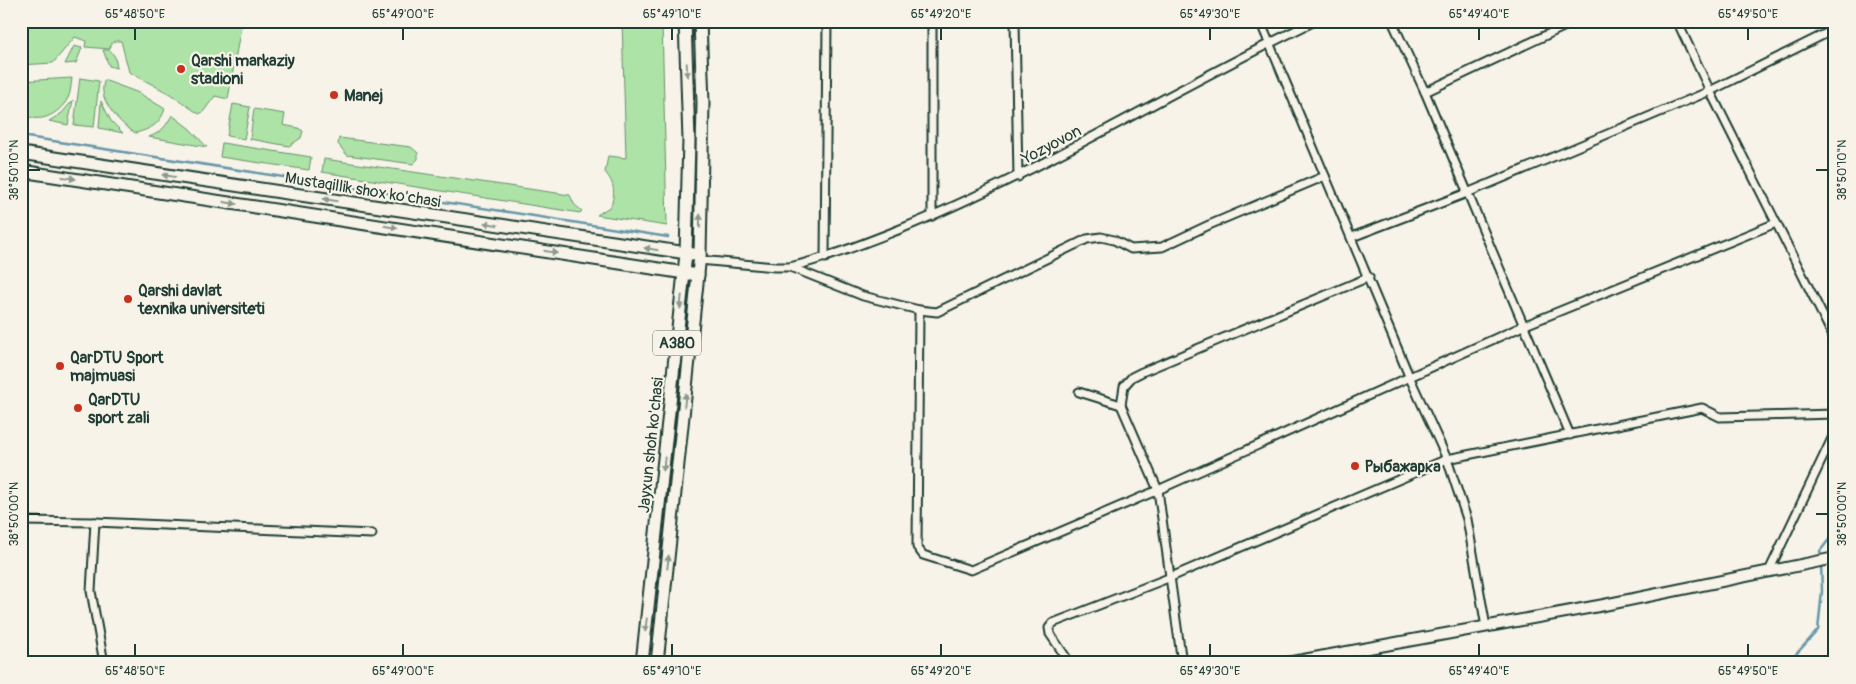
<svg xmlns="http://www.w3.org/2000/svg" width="1856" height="684" font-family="Pangolin,sans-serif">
<rect width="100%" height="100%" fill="#f7f3e8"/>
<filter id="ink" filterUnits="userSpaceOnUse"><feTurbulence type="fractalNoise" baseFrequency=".02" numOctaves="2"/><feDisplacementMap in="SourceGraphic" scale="10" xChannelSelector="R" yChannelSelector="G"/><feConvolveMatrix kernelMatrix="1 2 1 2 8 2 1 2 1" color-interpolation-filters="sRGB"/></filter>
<g filter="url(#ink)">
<!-- green -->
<g fill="#ade3a6" stroke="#66906d">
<path d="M21,21H242L228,99L215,96L203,112L199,114L170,94L129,72L121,41H116L111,44L110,49L85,47L86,41L75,37L53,63L21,65Z"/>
<path d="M622,21H662L667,226L597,215L611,206C615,192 615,184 605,172L608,156L626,158Z"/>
<path d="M74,46L82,48L76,63L65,64Z"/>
<path d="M103,50H110L115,57L117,68L109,66Z"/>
<path d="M72,78C71,84 71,92 68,98C59,115 37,126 21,112V81Z"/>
<path d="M80,78L99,81L94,127L74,125Z"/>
<path d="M104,80L139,93L165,109C160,124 151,129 136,133C124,128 104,106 103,92C102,89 104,83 104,80Z"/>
<path d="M73,100L68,125L49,121L62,113Z"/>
<path d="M101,101L111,121L123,133L99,128Z"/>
<path d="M233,104L250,107L244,139L227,136Z"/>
<path d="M254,109L285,114L283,125L298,128L303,131L301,138L289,146L250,139Z"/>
<path d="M172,115L190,129L207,147L149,137C162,132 166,126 172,115Z"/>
<path d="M339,138L411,147L418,153V159L413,164L347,155L338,144Z"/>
<path d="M222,143L311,157L309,170L220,157Z"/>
<path d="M324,159L570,195L574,204L582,211L580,213L322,172Z"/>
</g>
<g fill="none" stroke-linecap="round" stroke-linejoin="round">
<!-- stream -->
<g stroke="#6796a9" stroke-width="2.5">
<path d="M21,136L668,237"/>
<path d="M1821,558L1820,551L1835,532"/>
<path d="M1788,663L1818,630L1822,591L1821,563"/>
</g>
<!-- minor casing -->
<g stroke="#1f3d34" stroke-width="11">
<g id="minor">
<path d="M932,21V216"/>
<path d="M1015,21L1018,177"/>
<path d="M1260,21L1409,376L1447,459L1467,519L1486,627"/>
<path d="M1392,21L1425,92L1570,435"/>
<path d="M1677,21L1710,91L1835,340"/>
<path d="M1425,92L1576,21"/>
<path d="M1352,237L1467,193L1710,91L1835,29"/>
<path d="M825,258L827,21"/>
<path d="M699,260L775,267H790L863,296L919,310L937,312L1087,239L1101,237L1114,240L1131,249L1162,247L1209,225L1325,176"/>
<path d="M790,267C827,258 862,244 898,230C1042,172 1174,88 1315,21"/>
<path d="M919,310L917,547L923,555L971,570L1158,490L1523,326L1776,223"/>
<path d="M1079,392L1121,405"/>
<path d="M21,521L95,522L372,534"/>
<path d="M95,522L91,591L104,663"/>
<path d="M1769,571L1835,432"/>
<path d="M1070,663L1050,634L1049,628L1053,623L1171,577L1447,459L1702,408L1720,417L1835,414"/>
<path d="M1182,663L1158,490L1121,405L1124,386L1132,377L1142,372L1369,277"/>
</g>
</g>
<!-- secondary casing -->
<g stroke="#1f3d34" stroke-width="14">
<path id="secondary" d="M1287,663L1604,605L1835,558"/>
</g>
<!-- primary casing -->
<g stroke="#1f3d34" stroke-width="15">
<g id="primary">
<path d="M21,153L700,255"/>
<path d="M21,171L698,275"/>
</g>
</g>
<!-- trunk casing -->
<g stroke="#1f3d34" stroke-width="15">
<g id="trunk">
<path d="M642,663L686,254L689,140L685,21"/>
<path d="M657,663L700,255L703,103L700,21"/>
</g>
</g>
<!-- minor -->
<use href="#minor" stroke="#f7f3e8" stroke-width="7"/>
<!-- secondary -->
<use href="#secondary" stroke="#f7f3e8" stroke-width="10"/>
<!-- primary -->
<use href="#primary" stroke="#f7f3e8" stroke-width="11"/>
<!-- trunk -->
<use href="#trunk" stroke="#f7f3e8" stroke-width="11"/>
</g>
<!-- one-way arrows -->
<defs><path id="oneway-solid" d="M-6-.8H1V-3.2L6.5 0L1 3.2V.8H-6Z" transform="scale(1.25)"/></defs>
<g fill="#8b988e">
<use href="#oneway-solid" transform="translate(687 70) rotate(88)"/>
<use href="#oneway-solid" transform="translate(169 176) rotate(-171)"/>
<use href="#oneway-solid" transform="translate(69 178) rotate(9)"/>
<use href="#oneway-solid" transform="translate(330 200) rotate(-171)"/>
<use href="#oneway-solid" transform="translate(230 203) rotate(9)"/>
<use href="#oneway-solid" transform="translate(700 221) rotate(-89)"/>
<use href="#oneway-solid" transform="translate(491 224) rotate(-171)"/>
<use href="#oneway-solid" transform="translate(391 227) rotate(9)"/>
<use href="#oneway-solid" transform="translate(651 249) rotate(-171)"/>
<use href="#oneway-solid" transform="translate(551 252) rotate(9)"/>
<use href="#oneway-solid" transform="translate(681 302) rotate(96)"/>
<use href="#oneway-solid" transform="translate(685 400) rotate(-84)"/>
<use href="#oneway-solid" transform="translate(664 464) rotate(96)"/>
<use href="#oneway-solid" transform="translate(668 562) rotate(-84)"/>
<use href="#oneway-solid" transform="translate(646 625) rotate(97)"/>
</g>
</g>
<!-- ticks -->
<path fill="none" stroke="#1f3d34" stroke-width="2" d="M135,28V40M403,28V40M672,28V40M941,28V40M1210,28V40M1479,28V40M1748,28V40M28,170H40M1816,170H1828M28,514H40M1816,514H1828M135,644V656M403,644V656M672,644V656M941,644V656M1210,644V656M1479,644V656M1748,644V656"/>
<!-- markers -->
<g fill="#c8321e" stroke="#f7f3e8" stroke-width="2">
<circle cx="181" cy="69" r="5"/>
<circle cx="334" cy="95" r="5"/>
<circle cx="128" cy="299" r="5"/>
<circle cx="60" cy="366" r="5"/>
<circle cx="78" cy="408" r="5"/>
<circle cx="1355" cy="466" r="5"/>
</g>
<g text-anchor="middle" stroke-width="4.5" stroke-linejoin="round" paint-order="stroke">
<!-- shield labels -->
<rect fill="#f7f3e8" stroke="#60746a" stroke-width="1" x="653" y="330.5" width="48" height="25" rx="4"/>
<g font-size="15" font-weight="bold" fill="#1f3d34">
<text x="677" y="348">A380</text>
</g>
<!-- poi labels -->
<g font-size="16" font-weight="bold" fill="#1f3d34" stroke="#f7f3e8" text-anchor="start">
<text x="191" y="66">Qarshi markaziy<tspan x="191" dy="18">stadioni</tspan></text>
<text x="344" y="101">Manej</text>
<text x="138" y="296">Qarshi davlat<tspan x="138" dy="18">texnika universiteti</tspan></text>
<text x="70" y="363">QarDTU Sport<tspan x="70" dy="18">majmuasi</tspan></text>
<text x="88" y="405">QarDTU<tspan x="88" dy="18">sport zali</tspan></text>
<text x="1365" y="472">Рыбажарка</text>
</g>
<!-- street labels -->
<g font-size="16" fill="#1f3d34" stroke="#f7f3e8">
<text transform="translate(1051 144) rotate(-28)" y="6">Yozyovon</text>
<text transform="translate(363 189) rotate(9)" y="6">Mustaqillik shox ko'chasi</text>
<text transform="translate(650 445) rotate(-84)" y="6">Jayxun shoh ko'chasi</text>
</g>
</g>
<!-- margin -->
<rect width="1856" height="684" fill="none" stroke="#f7f3e8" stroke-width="55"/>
<rect x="28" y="28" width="1800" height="628" fill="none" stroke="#1f3d34" stroke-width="2"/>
<g font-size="12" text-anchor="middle" fill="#1f3d34">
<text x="135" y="18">65°48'50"E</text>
<text x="403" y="18">65°49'00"E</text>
<text x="672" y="18">65°49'10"E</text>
<text x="941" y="18">65°49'20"E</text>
<text x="1210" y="18">65°49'30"E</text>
<text x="1479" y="18">65°49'40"E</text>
<text x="1748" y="18">65°49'50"E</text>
<text transform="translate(14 170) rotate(-90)" y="4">38°50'10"N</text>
<text transform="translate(1842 170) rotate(-90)" y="4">38°50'10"N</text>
<text transform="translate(14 514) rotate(-90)" y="4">38°50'00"N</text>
<text transform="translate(1842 514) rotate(-90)" y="4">38°50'00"N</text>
<text x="135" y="675">65°48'50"E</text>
<text x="403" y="675">65°49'00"E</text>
<text x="672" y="675">65°49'10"E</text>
<text x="941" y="675">65°49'20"E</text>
<text x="1210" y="675">65°49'30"E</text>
<text x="1479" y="675">65°49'40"E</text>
<text x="1748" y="675">65°49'50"E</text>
</g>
</svg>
